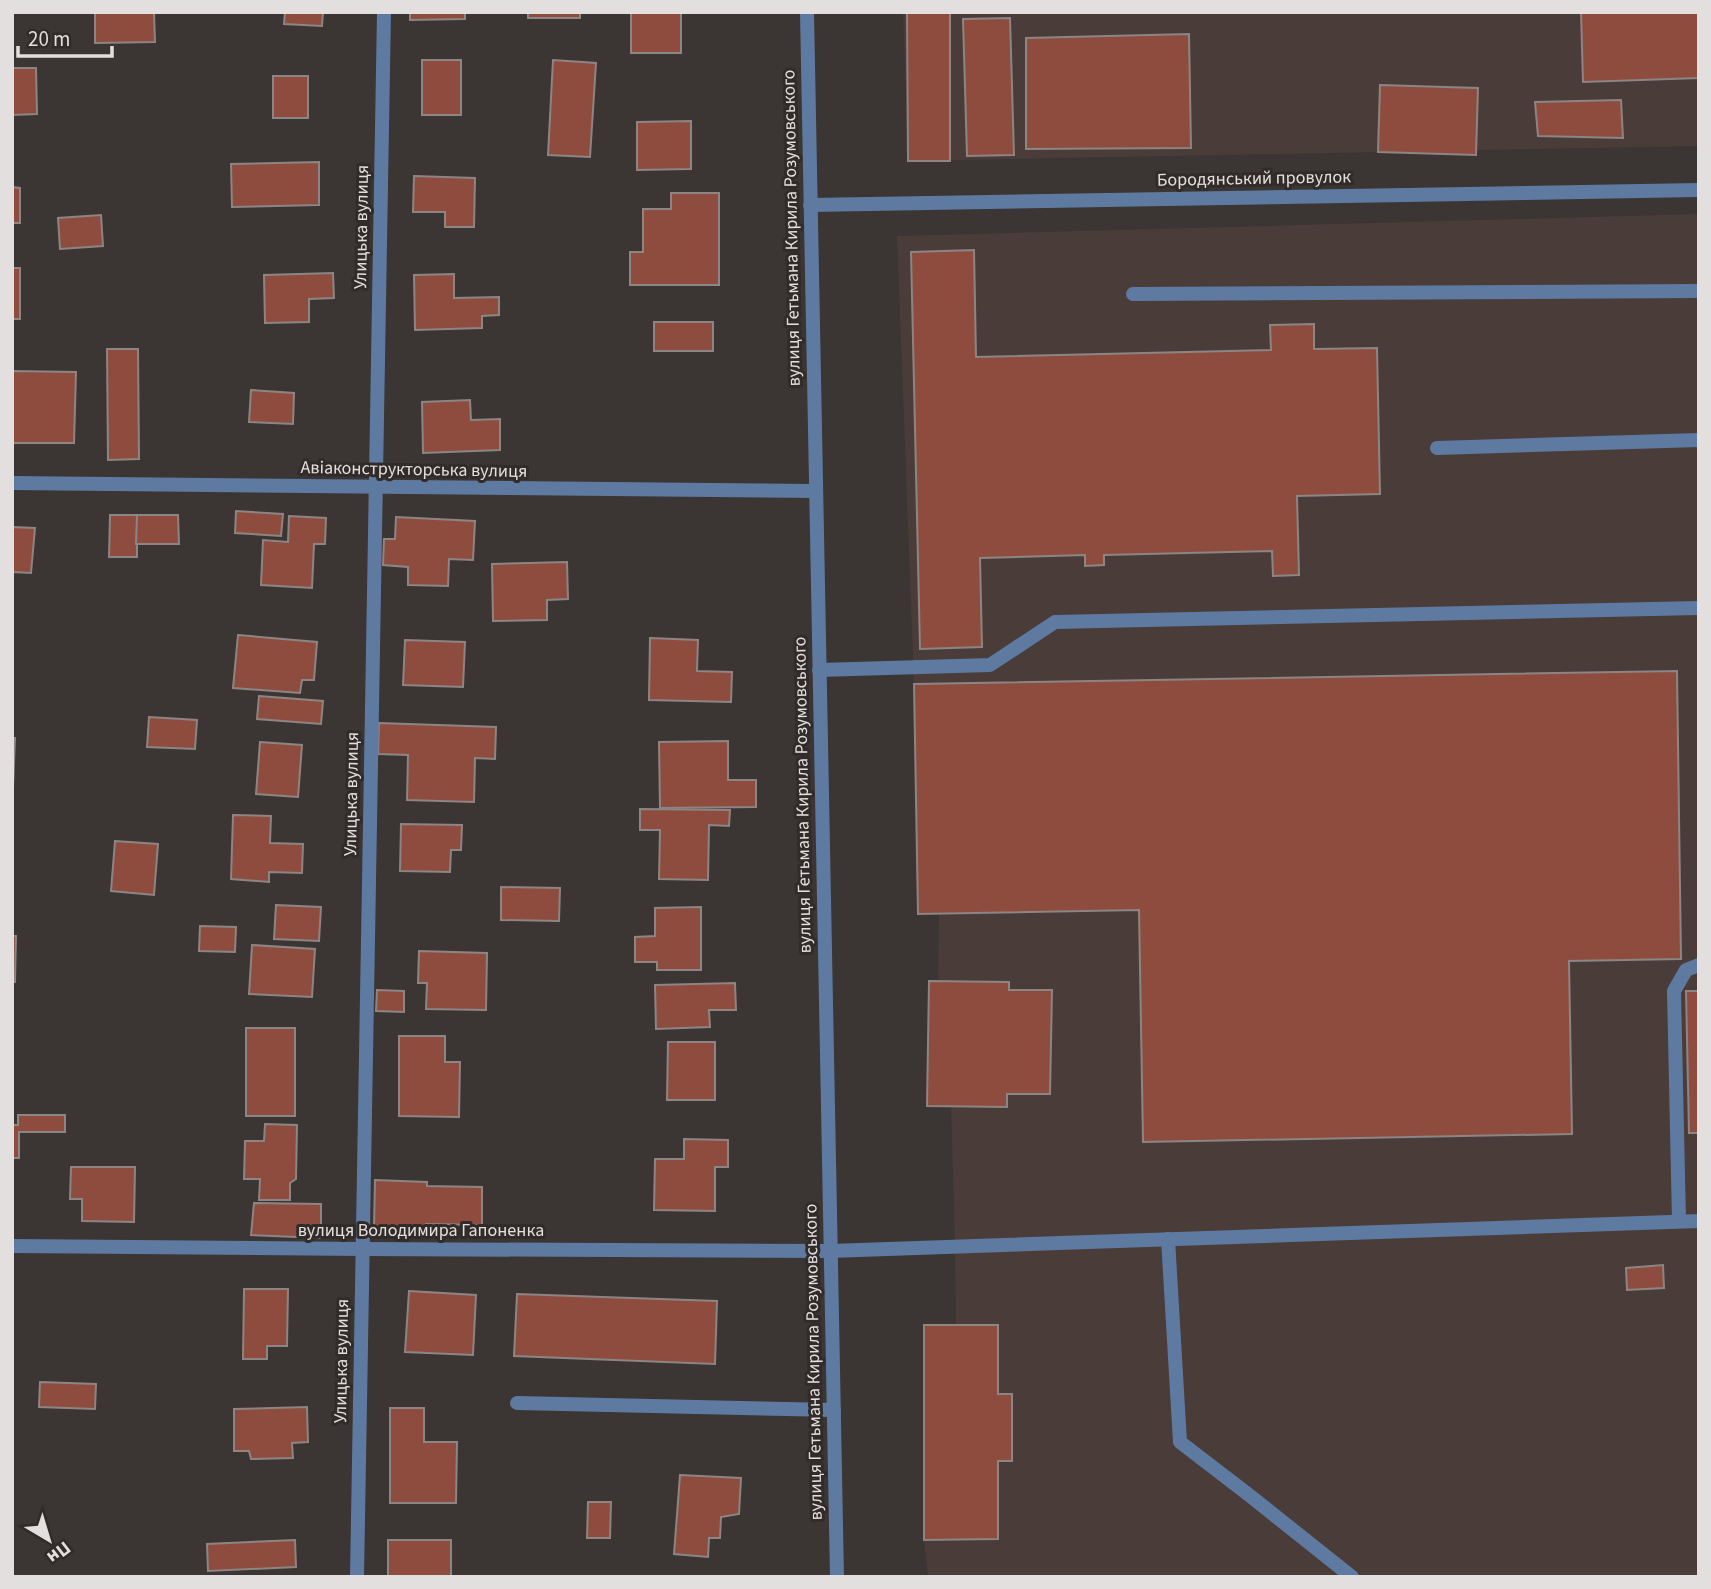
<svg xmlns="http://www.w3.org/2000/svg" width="1711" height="1589" font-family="'Source Sans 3',sans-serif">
<rect width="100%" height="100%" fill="#3b3533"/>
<!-- built -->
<g fill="#493c39">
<path d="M903,12H1699V146L908,161Z"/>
<path d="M1699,214V1577H928L924,1540V1325H956L955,1247L951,1106H927L929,981L938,980L939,914H918L914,684L897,236Z"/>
</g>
<!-- building -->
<g fill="#8e4c3e" stroke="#8c8583" stroke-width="2">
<path d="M95,12H154L155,42L95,43Z"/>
<path d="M285,12H323L322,26L284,24Z"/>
<path d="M410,12H465V19L410,20Z"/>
<rect x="528" y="12" width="52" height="6"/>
<rect x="631" y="12" width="50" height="41"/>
<path d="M907,12H950V161H908Z"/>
<path d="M1581,12H1699V78L1583,82Z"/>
<path d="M1010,18L1014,155L967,156L963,19Z"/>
<path d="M1189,34L1191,148L1026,149V38Z"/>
<rect x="422" y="60" width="39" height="55"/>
<path d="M553,60L596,63L590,157L548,155Z"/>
<path d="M12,68H36L37,114L12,115Z"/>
<rect x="273" y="76" width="35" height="42"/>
<path d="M1380,85L1478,88L1476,155L1378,152Z"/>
<path d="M1621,100L1623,138L1538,136L1535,102Z"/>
<path d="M691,121V169L637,170V122Z"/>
<path d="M319,162V205L232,207L231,164Z"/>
<path d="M414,176L475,178L474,227H445V212H413Z"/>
<path d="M12,187L20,188V223H12Z"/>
<path d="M671,193H719V285H630V252H643V209H671Z"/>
<path d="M101,215L103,246L60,249L58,218Z"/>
<path d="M974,250L976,357L1271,350L1270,325L1314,324V349L1377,348L1380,494L1297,496L1299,575L1273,576L1272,551L1104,555V565L1085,566V555L980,558L982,647L920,649L911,252Z"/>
<rect x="12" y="268" width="8" height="51"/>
<path d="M333,273L334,298L309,299V322L265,323L264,275Z"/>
<path d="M454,274V298L499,297V315L482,316V328L415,330L414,275Z"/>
<rect x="654" y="322" width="59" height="29"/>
<path d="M107,349H138L139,459L108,460Z"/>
<path d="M12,371L76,372L74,443H12Z"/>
<path d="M251,390L294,393L293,424L249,422Z"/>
<path d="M470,400L471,420L500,419V450L423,453L422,402Z"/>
<path d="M236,511L283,514L281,536L235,533Z"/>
<path d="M110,515H137V557H109Z"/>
<path d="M137,515H178L179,544H136Z"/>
<path d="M289,516L326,518L325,544H314L312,588L261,585L263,540L288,542Z"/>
<path d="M396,517L475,521L473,560L449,559L448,586L408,585V567L383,565L384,539H395Z"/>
<path d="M12,527L35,528L31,573L12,572Z"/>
<path d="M567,562L568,599L547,600V620L493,621L492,564Z"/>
<path d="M238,635L317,642L314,680H302L300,693L233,688Z"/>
<path d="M650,638L698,640L697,671L732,672L731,702L649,700Z"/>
<path d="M405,640L465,642L463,687L403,685Z"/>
<path d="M1677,671L1681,959L1569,961L1572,1134L1143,1142L1139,910L918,914L914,684Z"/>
<path d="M259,696L323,701L321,724L257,719Z"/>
<path d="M149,717L197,720L195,749L147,747Z"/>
<path d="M379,723L496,727L495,759L475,758L474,802L407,800L408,755L378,754Z"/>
<path d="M12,738H15L13,788H12Z"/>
<path d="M728,741V780H756V807L660,808L659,742Z"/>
<path d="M260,742L302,745L298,797L256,794Z"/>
<path d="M640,809L730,810L729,826L709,825L708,880L659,879L660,830H640Z"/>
<path d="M233,815L271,816L270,843L303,844L302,873L269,872V882L231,879Z"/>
<path d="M401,824L462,825L461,850H451L450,872L400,871Z"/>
<path d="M115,841L158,844L154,895L111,891Z"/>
<path d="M501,887L560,888L559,921L501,920Z"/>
<path d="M276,905L321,907L319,941L274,939Z"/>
<path d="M701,907V970H657V962H635V937L655,936V908Z"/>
<path d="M200,926L236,927L235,952L199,951Z"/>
<path d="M12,936H16L15,982H12Z"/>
<path d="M252,945L315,949L312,997L249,994Z"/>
<path d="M419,951L487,953L486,1010L426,1009L427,983H418Z"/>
<path d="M929,981L1009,982V990H1052L1050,1094H1007V1107L927,1106Z"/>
<path d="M735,983L736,1010H709L710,1027L656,1029L655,985Z"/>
<path d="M377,990L404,991V1012L376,1011Z"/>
<path d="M1686,991H1699V1133H1689Z"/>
<rect x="246" y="1028" width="49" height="88"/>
<path d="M399,1036H445V1062H460L459,1117L399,1116Z"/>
<path d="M668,1042H715V1100H667Z"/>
<path d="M18,1115H65V1132H19V1158H12V1125H18Z"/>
<path d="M265,1124L297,1125L296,1179L290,1183V1200H259L260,1179H244L245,1141H264Z"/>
<path d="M684,1139L728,1140V1167H715V1211L654,1210L655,1159H684Z"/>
<path d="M71,1167H135L134,1222L82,1221V1199H70Z"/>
<path d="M375,1180L427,1182V1186L482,1187V1225L426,1224V1229L374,1228Z"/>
<path d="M254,1203L321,1204V1238L251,1235Z"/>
<path d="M1663,1265L1664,1288L1627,1290L1626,1268Z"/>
<path d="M244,1289H288L287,1346H267V1359H243Z"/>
<path d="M409,1291L476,1295L473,1355L405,1352Z"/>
<path d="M517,1294L717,1301L715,1364L514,1356Z"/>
<path d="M924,1325H998V1394H1012V1461H998V1539L924,1540Z"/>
<path d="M40,1382L96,1384L95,1409L39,1407Z"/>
<path d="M307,1407L308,1442L292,1443L293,1458L251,1459L249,1451H234V1409Z"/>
<path d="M390,1408H424V1442H457L456,1503H390Z"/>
<path d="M680,1475L741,1478L739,1514L721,1517L720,1538H709L708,1557L674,1554Z"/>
<path d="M588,1502H611L610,1538H587Z"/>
<path d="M295,1540L296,1567L208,1571L207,1544Z"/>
<rect x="388" y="1540" width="63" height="37"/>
</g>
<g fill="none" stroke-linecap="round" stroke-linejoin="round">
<!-- service -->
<g stroke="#5e7aa1" stroke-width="14">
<path d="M1133,294L1699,291"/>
<path d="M1437,448L1699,440"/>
<path d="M819,670L990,665L1055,622L1699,608"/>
<path d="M1679,1221L1674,991L1686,970L1699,965"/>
<path d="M1168,1239L1180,1442L1249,1495L1352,1577"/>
<path d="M830,1251L1699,1221"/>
<path d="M517,1403L834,1410"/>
</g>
<!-- minor -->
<g stroke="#5e7aa1" stroke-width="14">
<path d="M807,12L837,1577"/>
<path d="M810,205L1699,190"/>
<path d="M12,483L816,491"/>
<path d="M12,1246L362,1249L830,1251"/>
<path d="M357,1577L384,12"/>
</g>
</g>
<g text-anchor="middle" stroke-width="6" stroke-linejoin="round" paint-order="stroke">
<!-- street labels -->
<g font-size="18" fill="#e3dfde" stroke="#312b29">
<text transform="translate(1254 178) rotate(-1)" y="6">Бородянський провулок</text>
<text transform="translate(361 227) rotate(-89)" y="6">Улицька вулиця</text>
<text transform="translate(791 228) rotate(-91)" y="6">вулиця Гетьмана Кирила Розумовського</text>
<text transform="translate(414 469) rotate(1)" y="6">Авіаконструкторська вулиця</text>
<text transform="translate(351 794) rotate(-89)" y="6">Улицька вулиця</text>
<text transform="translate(802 795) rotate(-91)" y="6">вулиця Гетьмана Кирила Розумовського</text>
<text x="421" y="1236">вулиця Володимира Гапоненка</text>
<text transform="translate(341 1361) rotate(-89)" y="6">Улицька вулиця</text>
<text transform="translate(813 1362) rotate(-91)" y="6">вулиця Гетьмана Кирила Розумовського</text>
</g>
</g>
<!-- border -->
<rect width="1711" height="1589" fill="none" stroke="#e3dfde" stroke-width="28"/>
<!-- north arrow -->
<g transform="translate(49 1540) rotate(142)" stroke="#312b29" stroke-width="5" paint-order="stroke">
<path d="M0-5L12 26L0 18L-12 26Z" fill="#e3dfde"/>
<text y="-10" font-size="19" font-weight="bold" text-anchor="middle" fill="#e3dfde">Пн</text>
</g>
<!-- scale -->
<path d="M18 46v10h94v-10" fill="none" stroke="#e3dfde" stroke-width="3.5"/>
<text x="28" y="46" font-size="21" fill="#e3dfde" stroke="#312b29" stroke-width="5" paint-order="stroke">20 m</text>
</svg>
